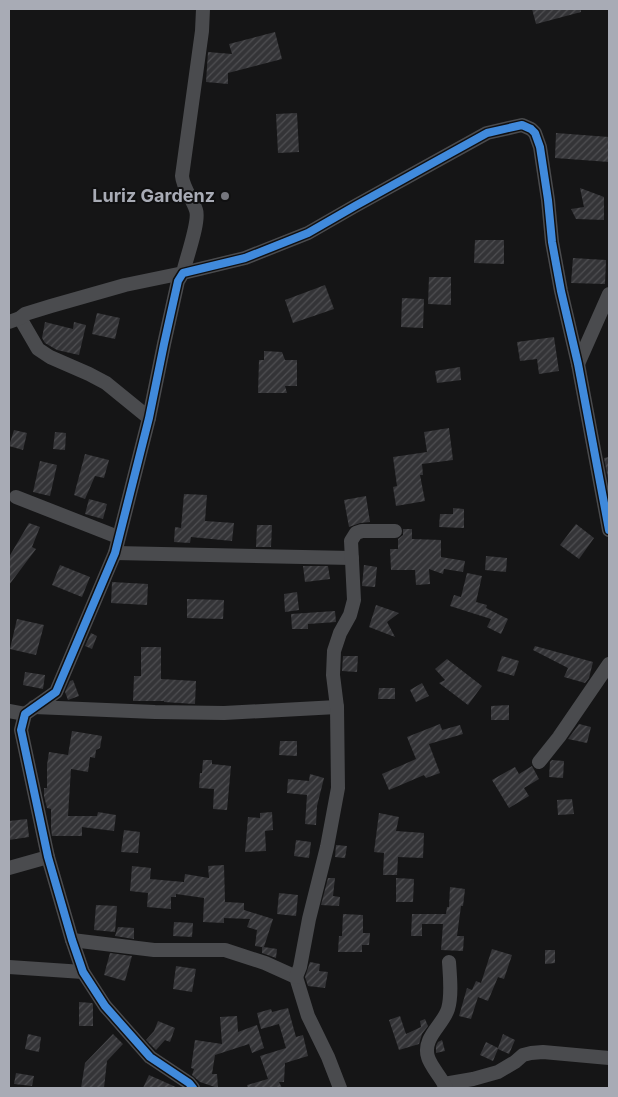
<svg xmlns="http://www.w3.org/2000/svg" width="618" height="1097" font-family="Inter,sans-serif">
<defs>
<pattern id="building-hatch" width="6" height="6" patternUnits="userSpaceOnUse" patternTransform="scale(1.25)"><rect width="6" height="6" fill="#343437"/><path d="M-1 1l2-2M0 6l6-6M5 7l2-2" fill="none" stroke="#4f4f52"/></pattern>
</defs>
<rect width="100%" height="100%" fill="#151516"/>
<!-- building -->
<g fill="url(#building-hatch)">
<path d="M532,9H581V12L536,24Z"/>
<path d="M275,32L282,59L228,73V84L206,82L208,52L232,54L229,44Z"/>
<path d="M297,113L299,152L278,153L276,114Z"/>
<path d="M556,133L609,137V162L555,158Z"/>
<path d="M580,188L604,197V220L576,219L571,209L584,207Z"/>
<path d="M475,240H504V264L474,263Z"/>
<path d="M573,258L606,260L605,284L571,283Z"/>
<path d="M429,277H451V305L428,304Z"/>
<path d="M325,285L334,309L293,323L285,300Z"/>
<path d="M402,298L424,299L423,328L401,327Z"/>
<path d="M97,313L120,318L115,339L92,334Z"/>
<path d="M45,322L73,329L74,322L86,325L79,355L57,350L45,343L42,338Z"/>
<path d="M554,337L559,371L539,374L537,359L520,361L517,342Z"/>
<path d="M264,351L282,352L285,360H297V386H285L287,393H258L259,360H264Z"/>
<path d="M460,367L461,380L437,383L435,371Z"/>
<path d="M449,428L453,460L422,464L423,475H420L425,501L396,506L393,487L397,486L393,457L427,452L424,432Z"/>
<path d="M14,430L27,433L23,450L9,446Z"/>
<path d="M55,432L66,433L65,450L53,449Z"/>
<path d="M85,454L109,460L104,478L95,476L85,499L74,495Z"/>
<path d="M609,457V484L604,458Z"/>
<path d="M40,461L57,465L50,496L33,492Z"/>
<path d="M184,494L207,495L205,521L234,523L232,541L191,537L190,543L174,542L175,527L181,528Z"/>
<path d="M366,496L370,522L360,523L349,527L344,500Z"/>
<path d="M89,499L107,504L103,519L85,514Z"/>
<path d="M453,508L464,509V528L439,527L440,514H453Z"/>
<path d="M29,523L40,527L32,547L36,549L9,585V557Z"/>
<path d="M576,524L594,538L579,559L560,545Z"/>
<path d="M257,525H272L271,547H256Z"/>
<path d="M403,529H412V539L441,540V557L465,561L463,572L444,569L443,574L429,569L430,584L416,585L415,570H391L390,549H398V539L403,535Z"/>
<path d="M486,556L507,558L506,572L485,570Z"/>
<path d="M60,565L90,577L82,597L52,585Z"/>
<path d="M364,565L377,567L375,587L362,586Z"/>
<path d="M303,566H328L330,579L305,582Z"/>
<path d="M467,573L482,576L476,602L487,605L486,608L508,619L501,634L487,627L491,619L450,606L454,595L461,597Z"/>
<path d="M112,582L148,584L147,605L111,603Z"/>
<path d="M297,592L299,610L285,612L284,594Z"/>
<path d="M187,599L224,600L223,619L187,618Z"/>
<path d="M376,605L399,613L387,622L395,637L369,627Z"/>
<path d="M335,611L336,622L308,624V629H292L291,614Z"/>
<path d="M17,619L44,625L36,655L10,649Z"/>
<path d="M91,633L97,636L92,649L85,646Z"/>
<path d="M535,646L593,662L589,678L585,683L564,677L568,668L533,650Z"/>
<path d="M141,647H161V679L196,681L195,704L164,702V701H133L134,676H141Z"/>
<path d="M343,656H358L357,672L342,671Z"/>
<path d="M502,656L519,661L514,676L497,671Z"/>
<path d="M447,659L482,686L468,705L439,683L445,680L435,669Z"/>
<path d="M25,672L45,675L43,689L23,685Z"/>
<path d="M73,680L79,696L68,700L65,692L70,681Z"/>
<path d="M422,683L429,696L416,702L410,690Z"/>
<path d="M379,688H395V699H378Z"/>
<path d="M509,705V720H491V706Z"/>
<path d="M440,724L442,730L460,725L463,734L429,744L440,773L426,778L424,775L389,790L382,774L416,759L407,737Z"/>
<path d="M579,724L591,727L587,743L568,739Z"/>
<path d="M72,731L102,736L100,748L96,750L95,758L90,757L88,772L71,769L68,816H97L98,812L116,815L114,831L82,827V836H52L51,828V809L47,808L44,796V788H47V765L49,752L68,755Z"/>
<path d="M280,741H297V756L279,755Z"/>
<path d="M203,760H212V764L231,766L227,810L213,809L214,789L199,788L200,773H202Z"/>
<path d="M552,760L564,761L563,778L549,777L550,762Z"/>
<path d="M532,766L539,779L524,788L529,796L509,808L492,780L515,767L519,774Z"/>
<path d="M310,774L324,778L317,806L316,825L305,824L307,795L287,793L288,779L309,781Z"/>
<path d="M572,799L574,814L558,815L557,800Z"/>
<path d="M272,812L273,830L265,831L266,851L245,852L248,817L260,818V813Z"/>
<path d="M379,813L399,817L396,831L424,833L423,858L398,857L397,875H383L384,853L374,852Z"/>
<path d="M27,819L29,837L9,840V821Z"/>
<path d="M124,830L140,832L138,853L121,852Z"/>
<path d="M296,840L311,842L309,858L294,856Z"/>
<path d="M336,845L347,846L345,858L335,857Z"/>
<path d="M224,865L225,902L244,903V910L273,919L264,947L277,949L276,958L262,953V947L255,946L257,930L247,927L250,919L224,918V923L203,922L204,898L176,894V897H171V909L147,907L148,893L130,891L132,866L151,868L150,879L184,882L185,874L209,878L208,866Z"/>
<path d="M328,878H335L333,896L340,897L339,906L321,905Z"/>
<path d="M396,878L414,879L413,902H396Z"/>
<path d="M450,887L465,889L463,906H461L457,936H464L463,951L441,950L443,924H422V936H411L412,914H446L447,907H449Z"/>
<path d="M279,893L298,895L296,916L277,914Z"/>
<path d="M96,905L117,906L115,932L94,930Z"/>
<path d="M343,914L363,915V933H370L369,945H362V952H338L339,936H342Z"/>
<path d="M174,922L193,923L192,937L173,936Z"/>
<path d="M118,927L134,928V939L115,936Z"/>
<path d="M492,949L512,955L504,979L498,977L488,1001L478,997L471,1019L459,1016L467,988L472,990L476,981L481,983Z"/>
<path d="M545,950H555V963L545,964Z"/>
<path d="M110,953L132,956L125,981L104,975Z"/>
<path d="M310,962L320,964L319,971L328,972L325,988L308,986L305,977Z"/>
<path d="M176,966L196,969L192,992L173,989Z"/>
<path d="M79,1002L92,1003L93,1004V1026H79Z"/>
<path d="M288,1008L296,1037L303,1035L308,1056L285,1063L284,1082H279L282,1088H248L247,1085L268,1079L260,1056L286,1048L279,1024L261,1029L257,1013L271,1009L272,1012Z"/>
<path d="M237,1016L238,1032L257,1025L264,1048L252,1053L249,1044L215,1055L212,1074H217L218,1088L200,1082L192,1075L194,1069L191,1068L195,1040L222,1044L220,1017Z"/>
<path d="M400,1016L406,1034L421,1027L420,1021L425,1019L428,1026L422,1034L419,1044L399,1050L389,1020Z"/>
<path d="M158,1021L175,1028L170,1042L165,1040L156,1050L146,1040L154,1031Z"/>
<path d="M28,1034L41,1037L39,1052L25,1049Z"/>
<path d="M113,1034L123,1044L107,1061L104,1088H81L85,1063Z"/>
<path d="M503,1034L515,1040L509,1054L498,1049L493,1061L480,1055L486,1042L498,1048Z"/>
<path d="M442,1040L445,1051L436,1053V1046L438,1042Z"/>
<path d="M16,1073L34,1076L32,1086L14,1084Z"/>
<path d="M149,1075L178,1088H143Z"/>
</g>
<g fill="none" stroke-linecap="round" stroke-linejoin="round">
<!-- street -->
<g stroke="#4a4b4e" stroke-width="14">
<path d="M20,318L38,349L50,357L89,374L106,383L149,418"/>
<path d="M9,322L20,318L25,314L51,306L125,285L183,273C186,259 200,221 196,210C192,198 183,188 182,176L202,31L203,9"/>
<path d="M578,364L609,294"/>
<path d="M16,497L118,537"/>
<path d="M115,553L352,558"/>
<path d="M34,707L155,712L224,713L337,707"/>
<path d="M9,711L25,714"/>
<path d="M539,762L559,737L609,664"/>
<path d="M9,868L48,857"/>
<path d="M72,940L154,950H225L265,963L296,977L308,1016L328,1057L340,1088"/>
<path d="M9,967L83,972"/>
<path d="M296,977L300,967L309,919L327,847L338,788L337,707L333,675L334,651L340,633L350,615L354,600L351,541L356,533L362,531H395"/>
<path d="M444,1084L473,1079L498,1072L515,1062L523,1055L531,1053L543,1052L609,1058"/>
<path d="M193,1088L189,1083L150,1057L105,1006L83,972L72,940L48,857L21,730L25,714L56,692L115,553L149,418L164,344L178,281L183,273L245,258L308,233L355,206L487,133L522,125L531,129L535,133L540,147L548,200L552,242L561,291L578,364L609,530"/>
<path d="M446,1088L444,1084C440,1076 430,1065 428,1057C422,1038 443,1025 448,1009C452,996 450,976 449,962"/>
</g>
<!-- cycleway casing -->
<g stroke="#101011" stroke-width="11">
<path id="cycleway" d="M193,1088L189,1083L150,1057L105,1006L83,972L72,940L48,857L21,730L25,714L56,692L115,553L149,418L164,344L178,281L183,273L245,258L308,233L355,206L487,133L522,125L531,129L535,133L540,147L548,200L552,242L561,291L578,364L609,530"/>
</g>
<!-- cycleway -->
<use href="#cycleway" stroke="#408adc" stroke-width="8"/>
</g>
<!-- markers -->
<circle fill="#75767d" stroke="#101011" stroke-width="2" cx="225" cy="196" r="5"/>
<g text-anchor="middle" stroke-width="4" stroke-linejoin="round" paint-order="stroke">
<!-- poi labels -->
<g font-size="18" font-weight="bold" fill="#a8abb5" stroke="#101011" text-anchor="end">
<text x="215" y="202">Luriz Gardenz</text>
</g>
</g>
<!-- border -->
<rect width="618" height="1097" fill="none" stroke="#a8abb5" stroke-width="20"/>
</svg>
